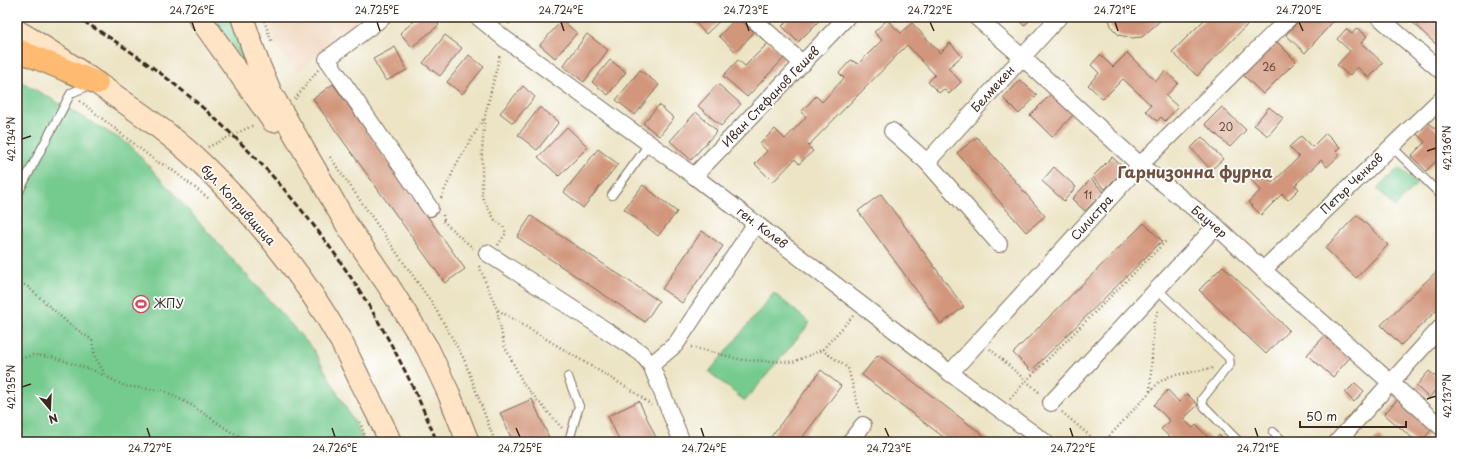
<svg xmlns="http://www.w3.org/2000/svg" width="1458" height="459" font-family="'Playpen Sans',sans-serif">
<rect width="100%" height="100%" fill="#fff"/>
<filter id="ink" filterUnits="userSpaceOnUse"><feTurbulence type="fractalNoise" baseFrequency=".025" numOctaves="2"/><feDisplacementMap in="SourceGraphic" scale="8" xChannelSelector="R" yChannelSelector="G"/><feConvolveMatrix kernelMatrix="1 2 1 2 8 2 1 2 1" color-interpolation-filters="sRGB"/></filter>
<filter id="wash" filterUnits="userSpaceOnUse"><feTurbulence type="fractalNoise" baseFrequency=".012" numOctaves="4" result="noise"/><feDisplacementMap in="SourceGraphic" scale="16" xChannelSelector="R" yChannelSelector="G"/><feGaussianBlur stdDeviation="0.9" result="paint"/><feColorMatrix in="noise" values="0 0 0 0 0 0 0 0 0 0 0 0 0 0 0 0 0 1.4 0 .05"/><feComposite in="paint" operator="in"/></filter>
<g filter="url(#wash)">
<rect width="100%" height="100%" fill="#ece4c5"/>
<!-- built -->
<path fill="#f0d5bc" d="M268,17H362L297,73L277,47Z"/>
<!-- green -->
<g fill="#75ca8e" stroke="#587a56">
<path d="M211,17H233L252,75Z"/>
<path d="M17,79L129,144L313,349L365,442H17Z"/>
<path d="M1399,167L1417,184L1395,207L1377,189Z"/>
<path d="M774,293L810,323L745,401L709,372Z"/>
</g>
<g id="blocks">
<!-- building -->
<g fill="#d2967c">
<path d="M419,17H433L439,25L412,47L400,33Z"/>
<path d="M692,17H724L706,34L691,18Z"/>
<path d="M737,17L754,32L736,52L719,36Z"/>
<path d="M791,17H823L798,42L782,26Z"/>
<path d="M1016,17H1033L1024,26Z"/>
<path d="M1108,17H1159L1161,20L1142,37L1132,38L1119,35L1112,28Z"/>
<path d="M1207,17H1245L1250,22L1197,76L1172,52Z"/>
<path d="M1302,17H1337L1305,53L1286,35Z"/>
<path d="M1410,17H1441V49L1408,18Z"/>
<path d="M562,20L577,33L555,58L540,45Z"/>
<path d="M887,20L901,33L912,23L940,53L950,43L962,56L948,68L961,82L949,94L944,89L939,93L928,82L935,75L907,45L808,146L813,151L799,164L795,159L773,182L755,164L767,151L760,144L775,129L785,139L806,117L801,112L816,96L822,102L844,78L839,73L851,60L858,64L882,40L874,32Z"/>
<path d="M1357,28L1367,36L1361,43L1383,63L1369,78L1357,67L1349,76L1337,65L1350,51L1337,39L1346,29L1352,34Z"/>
<path d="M587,34L608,50L584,82L563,66Z"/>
<path d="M445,35L462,48L440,76L423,63Z"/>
<path d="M1275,40L1296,61L1263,94L1242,74Z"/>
<path d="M769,42L785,57L747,97L723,76L738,60L745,66Z"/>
<path d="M395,47L407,70L386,81L373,59Z"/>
<path d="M1127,53L1156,81L1165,71L1178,83L1166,96L1178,107L1165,121L1161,117L1157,121L1146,111L1151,105L1123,79L1103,99L1088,85L1099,73L1091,65L1100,55L1113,67Z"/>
<path d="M469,55L484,67L462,94L447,82Z"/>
<path d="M610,60L626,72L608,95L592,82Z"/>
<path d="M640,70L659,85L635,115L616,100Z"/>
<path d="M1020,80L1037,95L1019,114L1003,98Z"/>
<path d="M333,84L465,269L445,283L313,99Z"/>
<path d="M718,84L741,104L721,126L698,106Z"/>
<path d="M523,86L535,97L513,123L500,113Z"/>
<path d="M1051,94L1073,115L1052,137L1030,115Z"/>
<path d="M659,105L674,118L659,136L643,123Z"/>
<path d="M540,107L559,122L537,150L518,135Z"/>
<path d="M1222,107L1246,130L1230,147L1205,124Z"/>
<path d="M1269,107L1283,118L1268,136L1254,125Z"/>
<path d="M696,112L717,131L691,160L670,141Z"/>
<path d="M1428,122L1441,134V156L1426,171L1411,156L1425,142L1417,134Z"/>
<path d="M567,127L588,147L559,176L538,157Z"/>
<path d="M1326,133L1340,147L1336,151L1340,155L1327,167L1321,160L1295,185L1299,189L1288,200L1282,194L1261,215L1248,202L1261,190L1251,180L1260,171L1272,183L1299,157L1289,147L1301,136L1312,147Z"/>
<path d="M977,137L1045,216L1026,232L957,153Z"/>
<path d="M1202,137L1223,159L1211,170L1191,148Z"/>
<path d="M598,149L618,164L583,208L564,192Z"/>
<path d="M1112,157L1125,169L1105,189L1092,177Z"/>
<path d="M1054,167L1076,187L1064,201L1042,181Z"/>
<path d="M1091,179L1104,192L1085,211L1072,199Z"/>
<path d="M643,185L677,212L658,236L624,209Z"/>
<path d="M881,194L964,307L941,324L858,211Z"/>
<path d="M1357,215L1388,245L1356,278L1325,248Z"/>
<path d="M531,216L659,301L645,322L517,237Z"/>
<path d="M1144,223L1162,241L1031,371L1013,353Z"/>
<path d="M702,231L723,246L682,303L662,289Z"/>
<path d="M1223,266L1289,330L1266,354L1199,290Z"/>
<path d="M1441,267V306L1401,345L1381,325Z"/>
<path d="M1328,332L1353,354L1333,377L1307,355Z"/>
<path d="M878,355L902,373L992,442H950L862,375Z"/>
<path d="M821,370L841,386L799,442H767Z"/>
<path d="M1429,371L1441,381V384L1429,398L1416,386Z"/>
<path d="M1355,383L1364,391L1354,402L1345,393Z"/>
<path d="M1168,390L1179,402L1187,394L1198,405L1183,419L1193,428L1196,425L1213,442L1219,435L1226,442H1175L1161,429L1170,421L1154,405Z"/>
<path d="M532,399L551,442H513L500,413Z"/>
<path d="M1398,399L1433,428L1421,442H1417L1384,414Z"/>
<path d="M639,401L658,442H620L608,416Z"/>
<path d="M1378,436L1384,442H1372Z"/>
</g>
</g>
</g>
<g filter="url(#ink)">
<use href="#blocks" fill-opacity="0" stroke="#796b58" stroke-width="1"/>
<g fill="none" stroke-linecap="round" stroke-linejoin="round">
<!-- service casing -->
<g stroke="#796b58" stroke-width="10">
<g id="service">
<path d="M1391,146L1441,195"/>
<path d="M17,195L71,93L90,85"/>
<path d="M612,195L649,144"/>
<path d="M1157,289L1229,358L1230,364L1202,399L1203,405L1239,442"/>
<path d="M568,377L579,406L570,437L572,442"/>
<path d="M1273,432L1284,442"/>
</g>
</g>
<!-- minor casing -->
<g stroke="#796b58" stroke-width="18">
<g id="minor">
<path d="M383,17L327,59L430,208"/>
<path d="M478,17L505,39L694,176L950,373L1045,442"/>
<path d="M751,17L803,64"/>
<path d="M976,17L1022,57L1140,165L1216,226L1263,270L1441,427"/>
<path d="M1379,17L1441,71"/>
<path d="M892,131L927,162L999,244"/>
<path d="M927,162L1059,17"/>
<path d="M694,176L847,17"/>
<path d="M487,253L641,353L651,365L676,344L756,223"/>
<path d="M1263,270L1441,99"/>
<path d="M651,365L682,442"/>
<path d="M950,373L1140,165L1290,17"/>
<path d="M1051,403L1216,226"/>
<path d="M850,442L863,425"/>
<path d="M1337,442L1441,327"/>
</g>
</g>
<!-- secondary casing -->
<g stroke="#796b58" stroke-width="24">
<g id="secondary">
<path d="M199,17L273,121"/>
<path d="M242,17L258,63L271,93L347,225L388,285L428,349L449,394L468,442"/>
<path d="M17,31C45,47 71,65 98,84C133,108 168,132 199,161C253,213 304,276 341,341C348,355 354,368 361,382C371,402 382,421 390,442"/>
</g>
</g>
<!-- primary casing -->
<g stroke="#796b58" stroke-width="24">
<path id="primary" d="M17,50L97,83"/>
</g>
<!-- path -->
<g stroke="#796b58" stroke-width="2.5" stroke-dasharray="1 3" stroke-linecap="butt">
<path d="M263,17L272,43"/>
<path d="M509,24L511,17"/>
<path d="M295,99L318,70"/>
<path d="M80,101L157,162L167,166L208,198"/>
<path d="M208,147L254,125"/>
<path d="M330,157L434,306L464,359L495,442"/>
<path d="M441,198L456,165L484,118"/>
<path d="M443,215L444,221"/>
<path d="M443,221L473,248"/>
<path d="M498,245L506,233L503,226L495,220L482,197V150L485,116L500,54"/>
<path d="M479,266L497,310L504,345L524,385L562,428"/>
<path d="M17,281L27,286L69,324L92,340L95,357L106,376"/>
<path d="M498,310L636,393L651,405"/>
<path d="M691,347L743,360L793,362L822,350L853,316"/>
<path d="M990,349L1040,393"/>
<path d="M822,350L848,368L860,413"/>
<path d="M17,360L33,355L52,357L95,371L125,386L165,391L193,406L231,432L252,442"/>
<path d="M1150,391L1154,321L1158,311"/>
<path d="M1010,399L1026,381L1166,241"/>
<path d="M1062,412L1097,442"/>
<path d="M360,422L367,442"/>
<path d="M258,442L275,441L278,442"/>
<path d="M1104,442L1159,382L1170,376L1213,368"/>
</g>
<!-- service -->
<use href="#service" stroke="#fff" stroke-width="8"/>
<!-- minor -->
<use href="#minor" stroke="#fff" stroke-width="16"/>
<!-- secondary -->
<use href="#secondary" stroke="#ffe4c6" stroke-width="22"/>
<!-- primary -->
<use href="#primary" stroke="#ffbb71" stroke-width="22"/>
<!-- rail -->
<path stroke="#3b2a1e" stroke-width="3" stroke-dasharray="6 3" stroke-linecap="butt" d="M76,17C243,114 365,263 437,442"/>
</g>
</g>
<!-- ticks -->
<path fill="none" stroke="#3b2a1e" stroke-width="1.5" d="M192,22L195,31M377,22L380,31M561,22L564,31M746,22L749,31M930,22L934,31M1115,22L1118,31M1299,22L1303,31M22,139L31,136M1427,151L1436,148M22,387L31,384M1427,399L1436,396M147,428L150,437M332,428L335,437M516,428L520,437M701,428L704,437M885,428L889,437M1070,428L1073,437M1255,428L1258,437"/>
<!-- icons -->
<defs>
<g id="stadium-ring" transform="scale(0.9)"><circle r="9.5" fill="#fff" stroke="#d1495b" stroke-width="1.5"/><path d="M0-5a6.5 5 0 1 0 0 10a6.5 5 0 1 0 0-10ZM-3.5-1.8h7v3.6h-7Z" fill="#d1495b"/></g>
</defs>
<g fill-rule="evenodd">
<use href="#stadium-ring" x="141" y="304"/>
</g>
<g text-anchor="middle" stroke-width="3.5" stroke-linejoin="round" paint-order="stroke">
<!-- number labels -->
<g font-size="10" fill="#614536">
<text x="1269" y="71">26</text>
<text x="1226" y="131">20</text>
<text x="1088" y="199">11</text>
</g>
<!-- street labels -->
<g font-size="12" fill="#3b2a1e" stroke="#fff">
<text transform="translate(993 89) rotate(-48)" y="4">Белмекен</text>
<text transform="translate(771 97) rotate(-46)" y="4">Иван Стефанов Гешев</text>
<text transform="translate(1352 184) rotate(-44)" y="4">Петър Ченков</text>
<text transform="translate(238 205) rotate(48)" y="4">бул. Копривщица</text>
<text transform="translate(1092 218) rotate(-48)" y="4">Силистра</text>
<text transform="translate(1209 222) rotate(40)" y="4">Баучер</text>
<text transform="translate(762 228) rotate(37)" y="4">ген. Колев</text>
</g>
<!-- poi labels -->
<g font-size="12" fill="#3b2a1e" stroke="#fff" text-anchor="start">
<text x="154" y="308">ЖПУ</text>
</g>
<!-- district labels -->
<g font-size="16" font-weight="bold" fill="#70503f" stroke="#fff">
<text x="1195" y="178">Гарнизонна фурна</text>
</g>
</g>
<!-- margin -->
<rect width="1458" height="459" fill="none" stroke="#fff" stroke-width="44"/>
<!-- north arrow -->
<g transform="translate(50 409) rotate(161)" stroke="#ffffff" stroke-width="3" paint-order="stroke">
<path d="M0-3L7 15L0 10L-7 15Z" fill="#3b2a1e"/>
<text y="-6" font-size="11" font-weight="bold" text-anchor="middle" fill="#3b2a1e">N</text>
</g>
<!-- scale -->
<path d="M1300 421v6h106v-6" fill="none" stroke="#3b2a1e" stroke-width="2"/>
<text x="1306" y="421" font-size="12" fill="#3b2a1e" stroke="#ffffff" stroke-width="3" paint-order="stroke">50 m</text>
<rect x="22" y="22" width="1414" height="415" fill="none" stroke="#3b2a1e" stroke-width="1.5"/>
<g font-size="10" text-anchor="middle" fill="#3b2a1e">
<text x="192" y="14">24.726°E</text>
<text x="377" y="14">24.725°E</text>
<text x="561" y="14">24.724°E</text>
<text x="746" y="14">24.723°E</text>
<text x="930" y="14">24.722°E</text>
<text x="1115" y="14">24.721°E</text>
<text x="1299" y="14">24.720°E</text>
<text transform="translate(11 139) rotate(-90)" y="4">42.134°N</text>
<text transform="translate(1447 148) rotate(-90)" y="4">42.136°N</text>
<text transform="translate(11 387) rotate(-90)" y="4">42.135°N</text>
<text transform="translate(1447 396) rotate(-90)" y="4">42.137°N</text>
<text x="150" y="452">24.727°E</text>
<text x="335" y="452">24.726°E</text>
<text x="520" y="452">24.725°E</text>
<text x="704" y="452">24.724°E</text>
<text x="889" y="452">24.723°E</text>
<text x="1073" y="452">24.722°E</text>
<text x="1258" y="452">24.721°E</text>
</g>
</svg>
